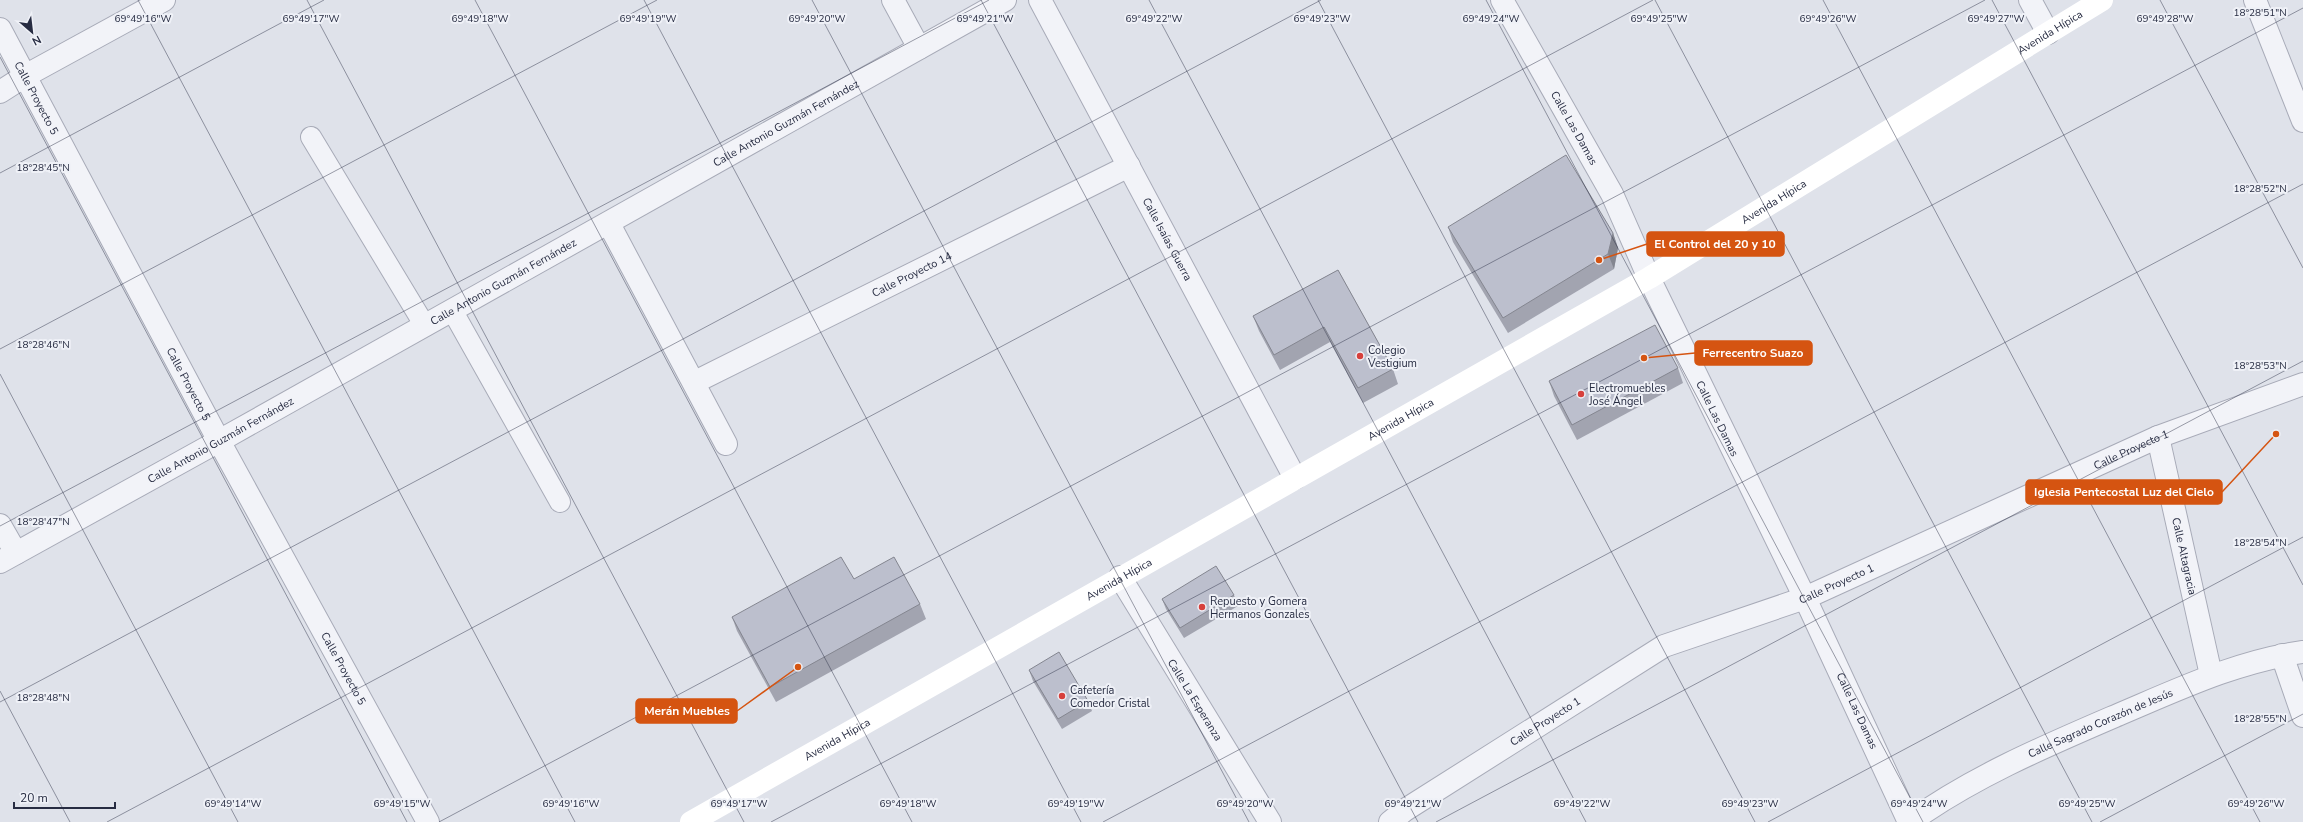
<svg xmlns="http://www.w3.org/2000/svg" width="2303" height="822" font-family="'Nunito Sans',sans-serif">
<rect width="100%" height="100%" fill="#dfe2ea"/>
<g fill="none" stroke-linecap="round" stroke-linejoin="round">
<!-- lane casing -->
<g stroke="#a8abb8" stroke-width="22">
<g id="lane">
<path d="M311,137L425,326"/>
<path d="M452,310L560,502"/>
</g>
</g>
<!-- street casing -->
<g stroke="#a8abb8" stroke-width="24">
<g id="street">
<path d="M893,0L919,48"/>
<path id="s1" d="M1040,0L1295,478"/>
<path id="s2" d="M1502,0L1612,194L1649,278L1805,598L1909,822"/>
<path d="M2030,0L2048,33"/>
<path d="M2255,0L2303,121"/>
<path id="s3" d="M0,29L219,441L428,822"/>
<path d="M0,92L25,76L164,0"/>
<path d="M609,224L726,444"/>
<path id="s4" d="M695,382L1129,166"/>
<path id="s5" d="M2158,437L2211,675"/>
<path d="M0,525L16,553"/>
<path id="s6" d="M0,562L219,441L1005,0"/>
<path id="s7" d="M1120,577L1270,822"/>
<path d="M2282,655L2303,716"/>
<path id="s8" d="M1390,822L1405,810L1664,646L1805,598L2158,437L2303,384"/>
<path id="s9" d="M1910,822C1974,776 2048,745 2120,714C2179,689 2238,661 2303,652"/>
</g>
</g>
<!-- lane -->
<use href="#lane" stroke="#f2f3f8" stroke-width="20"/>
<!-- street -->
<use href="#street" stroke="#f2f3f8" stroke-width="22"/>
<!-- secondary -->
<path stroke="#fff" stroke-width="22" id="s10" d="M691,822L1649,278L2102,0"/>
</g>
<!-- wall -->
<g fill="#a2a4b0">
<path d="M1448,227L1613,233L1618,248L1614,269L1508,333L1453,242Z"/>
<path d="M1338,270L1393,369L1398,384L1363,403L1330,342L1280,370L1259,331L1253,316Z"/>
<path d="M1678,368L1683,383L1577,440L1554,396L1549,381Z"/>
<path d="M854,579L920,604L926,619L776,702L737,631L732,617Z"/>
<path d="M1234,595L1238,606L1184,638L1166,609L1162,599Z"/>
<path d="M1029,670L1088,701L1092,711L1062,729L1033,681Z"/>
</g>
<!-- shaded-wall -->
<path fill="#848690" d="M1613,233L1618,248L1614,269L1608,254Z"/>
<!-- building -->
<g fill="#bcbfcd" stroke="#848690">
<path d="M1566,155L1613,233L1608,254L1503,318L1448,227Z"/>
<path d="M1338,270L1393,369L1358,388L1324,327L1274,355L1253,316Z"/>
<path d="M1655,325L1678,368L1572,425L1549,381Z"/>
<path d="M841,557L854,579L894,557L920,604L770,687L732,617Z"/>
<path d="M1216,566L1234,595L1180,628L1162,599Z"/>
<path d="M1059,652L1088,701L1058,719L1029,670Z"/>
</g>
<!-- ticks -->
<path fill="none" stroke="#272c42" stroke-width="1" stroke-opacity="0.45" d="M138,0L575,822M307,0L744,822M475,0L912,822M644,0L1081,822M812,0L1249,822M981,0L1418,822M1149,0L1586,822M1318,0L1755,822M1486,0L1923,822M1655,0L2092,822M1823,0L2260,822M1992,0L2303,585M2160,0L2303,268M0,57L407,822M0,173L324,0M0,349L657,0M0,374L238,822M0,526L989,0M0,691L70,822M0,702L1321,0M107,822L1653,0M439,822L1985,0M771,822L2303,8M1103,822L2303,184M1436,822L2303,361M1768,822L2303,537M2100,822L2303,714"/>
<!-- markers -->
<g fill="#d7403c" stroke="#eff1f7" stroke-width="1.5">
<circle cx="1360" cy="356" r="4"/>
<circle cx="1581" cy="394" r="4"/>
<circle cx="1202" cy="607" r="4"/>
<circle cx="1062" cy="696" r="4"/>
</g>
<g text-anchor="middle" stroke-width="4" stroke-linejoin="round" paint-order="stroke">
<!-- street labels -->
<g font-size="11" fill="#272c42" stroke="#eff1f7">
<text dy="4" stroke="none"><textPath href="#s10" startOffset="1572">Avenida Hípica</textPath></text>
<text dy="4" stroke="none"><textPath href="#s3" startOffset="78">Calle Proyecto 5</textPath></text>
<text dy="4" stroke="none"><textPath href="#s6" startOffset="900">Calle Antonio Guzmán Fernández</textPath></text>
<text dy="4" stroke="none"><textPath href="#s2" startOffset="147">Calle Las Damas</textPath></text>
<text dy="4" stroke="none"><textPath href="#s10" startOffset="1248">Avenida Hípica</textPath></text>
<text dy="4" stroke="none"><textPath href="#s1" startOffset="271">Calle Isaías Guerra</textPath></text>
<text dy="4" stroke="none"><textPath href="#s4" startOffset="242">Calle Proyecto 14</textPath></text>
<text dy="4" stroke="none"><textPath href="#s6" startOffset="576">Calle Antonio Guzmán Fernández</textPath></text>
<text dy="4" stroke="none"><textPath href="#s3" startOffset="402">Calle Proyecto 5</textPath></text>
<text dy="4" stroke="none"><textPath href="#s10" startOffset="816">Avenida Hípica</textPath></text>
<text dy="4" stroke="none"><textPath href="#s2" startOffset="471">Calle Las Damas</textPath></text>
<text dy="4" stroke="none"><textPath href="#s6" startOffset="252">Calle Antonio Guzmán Fernández</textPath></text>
<text dy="4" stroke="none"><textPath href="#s8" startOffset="833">Calle Proyecto 1</textPath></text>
<text dy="4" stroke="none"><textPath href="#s5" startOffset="122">Calle Altagracia</textPath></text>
<text dy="4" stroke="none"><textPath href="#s10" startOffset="492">Avenida Hípica</textPath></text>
<text dy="4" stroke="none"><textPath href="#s8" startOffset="509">Calle Proyecto 1</textPath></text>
<text dy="4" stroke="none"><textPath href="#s3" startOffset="726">Calle Proyecto 5</textPath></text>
<text dy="4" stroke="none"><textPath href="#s7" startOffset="144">Calle La Esperanza</textPath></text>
<text dy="4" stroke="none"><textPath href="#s2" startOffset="795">Calle Las Damas</textPath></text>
<text dy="4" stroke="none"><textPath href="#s8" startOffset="185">Calle Proyecto 1</textPath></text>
<text dy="4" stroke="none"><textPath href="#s9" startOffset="215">Calle Sagrado Corazón de Jesús</textPath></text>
<text dy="4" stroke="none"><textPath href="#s10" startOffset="168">Avenida Hípica</textPath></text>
</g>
<!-- poi labels -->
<g font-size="11" fill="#272c42" stroke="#eff1f7" text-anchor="start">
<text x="1368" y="354">Colegio<tspan x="1368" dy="13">Vestigium</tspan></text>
<text x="1589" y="392">Electromuebles<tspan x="1589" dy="13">José Ángel</tspan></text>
<text x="1210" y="605">Repuesto y Gomera<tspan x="1210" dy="13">Hermanos Gonzales</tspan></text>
<text x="1070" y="694">Cafetería<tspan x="1070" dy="13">Comedor Cristal</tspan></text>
</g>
</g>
<g font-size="10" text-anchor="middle" fill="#272c42" stroke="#eff1f7" stroke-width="4" stroke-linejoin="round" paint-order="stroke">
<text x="2260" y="16">18°28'51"N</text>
<text x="143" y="22">69°49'16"W</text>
<text x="311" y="22">69°49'17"W</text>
<text x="480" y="22">69°49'18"W</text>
<text x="648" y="22">69°49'19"W</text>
<text x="817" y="22">69°49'20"W</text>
<text x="985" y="22">69°49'21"W</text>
<text x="1154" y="22">69°49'22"W</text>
<text x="1322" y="22">69°49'23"W</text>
<text x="1491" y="22">69°49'24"W</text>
<text x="1828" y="22">69°49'26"W</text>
<text x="1996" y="22">69°49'27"W</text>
<text x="2165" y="22">69°49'28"W</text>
<text x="1659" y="22">69°49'25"W</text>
<text x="43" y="171">18°28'45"N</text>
<text x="2260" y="192">18°28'52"N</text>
<text x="43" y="348">18°28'46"N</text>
<text x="2260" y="369">18°28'53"N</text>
<text x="43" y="525">18°28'47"N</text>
<text x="2260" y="546">18°28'54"N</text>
<text x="43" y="701">18°28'48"N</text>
<text x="2260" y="722">18°28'55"N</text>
<text x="233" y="807">69°49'14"W</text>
<text x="402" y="807">69°49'15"W</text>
<text x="571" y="807">69°49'16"W</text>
<text x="739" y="807">69°49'17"W</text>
<text x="908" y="807">69°49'18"W</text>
<text x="1076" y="807">69°49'19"W</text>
<text x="1245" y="807">69°49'20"W</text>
<text x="1413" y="807">69°49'21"W</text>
<text x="1582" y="807">69°49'22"W</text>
<text x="1750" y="807">69°49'23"W</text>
<text x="1919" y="807">69°49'24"W</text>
<text x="2087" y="807">69°49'25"W</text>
<text x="2256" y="807">69°49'26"W</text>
</g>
<!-- callouts -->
<path fill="none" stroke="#d55411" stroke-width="1.5" d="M1599 260L1647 244M1644 358L1695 353M2276 434L2222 492M798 667L737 711"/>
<g fill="#d55411" stroke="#eff1f7" stroke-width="1.5">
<circle cx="1599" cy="260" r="4"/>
<circle cx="1644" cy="358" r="4"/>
<circle cx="2276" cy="434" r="4"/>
<circle cx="798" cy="667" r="4"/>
</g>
<g fill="#d55411" stroke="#d55411" stroke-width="1.5">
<rect x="1647" y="232" width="137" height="24" rx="4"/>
<rect x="1695" y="341" width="117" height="24" rx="4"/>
<rect x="2026" y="480" width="196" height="24" rx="4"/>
<rect x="636" y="699" width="101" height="24" rx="4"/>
</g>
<g font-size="12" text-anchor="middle" font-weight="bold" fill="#fff">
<text x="1715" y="248">El Control del 20 y 10</text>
<text x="1753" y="357">Ferrecentro Suazo</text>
<text x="2124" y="496">Iglesia Pentecostal Luz del Cielo</text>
<text x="687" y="715">Merán Muebles</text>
</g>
<!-- north arrow -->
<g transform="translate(32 32) rotate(152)" stroke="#eff1f7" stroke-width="3" paint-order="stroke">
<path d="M0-3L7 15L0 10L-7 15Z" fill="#272c42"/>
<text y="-6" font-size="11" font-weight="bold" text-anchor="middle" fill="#272c42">N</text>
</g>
<!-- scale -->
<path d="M14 802v6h101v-6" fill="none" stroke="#272c42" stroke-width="2"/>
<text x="20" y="802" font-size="12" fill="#272c42" stroke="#eff1f7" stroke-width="3" paint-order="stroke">20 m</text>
</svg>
